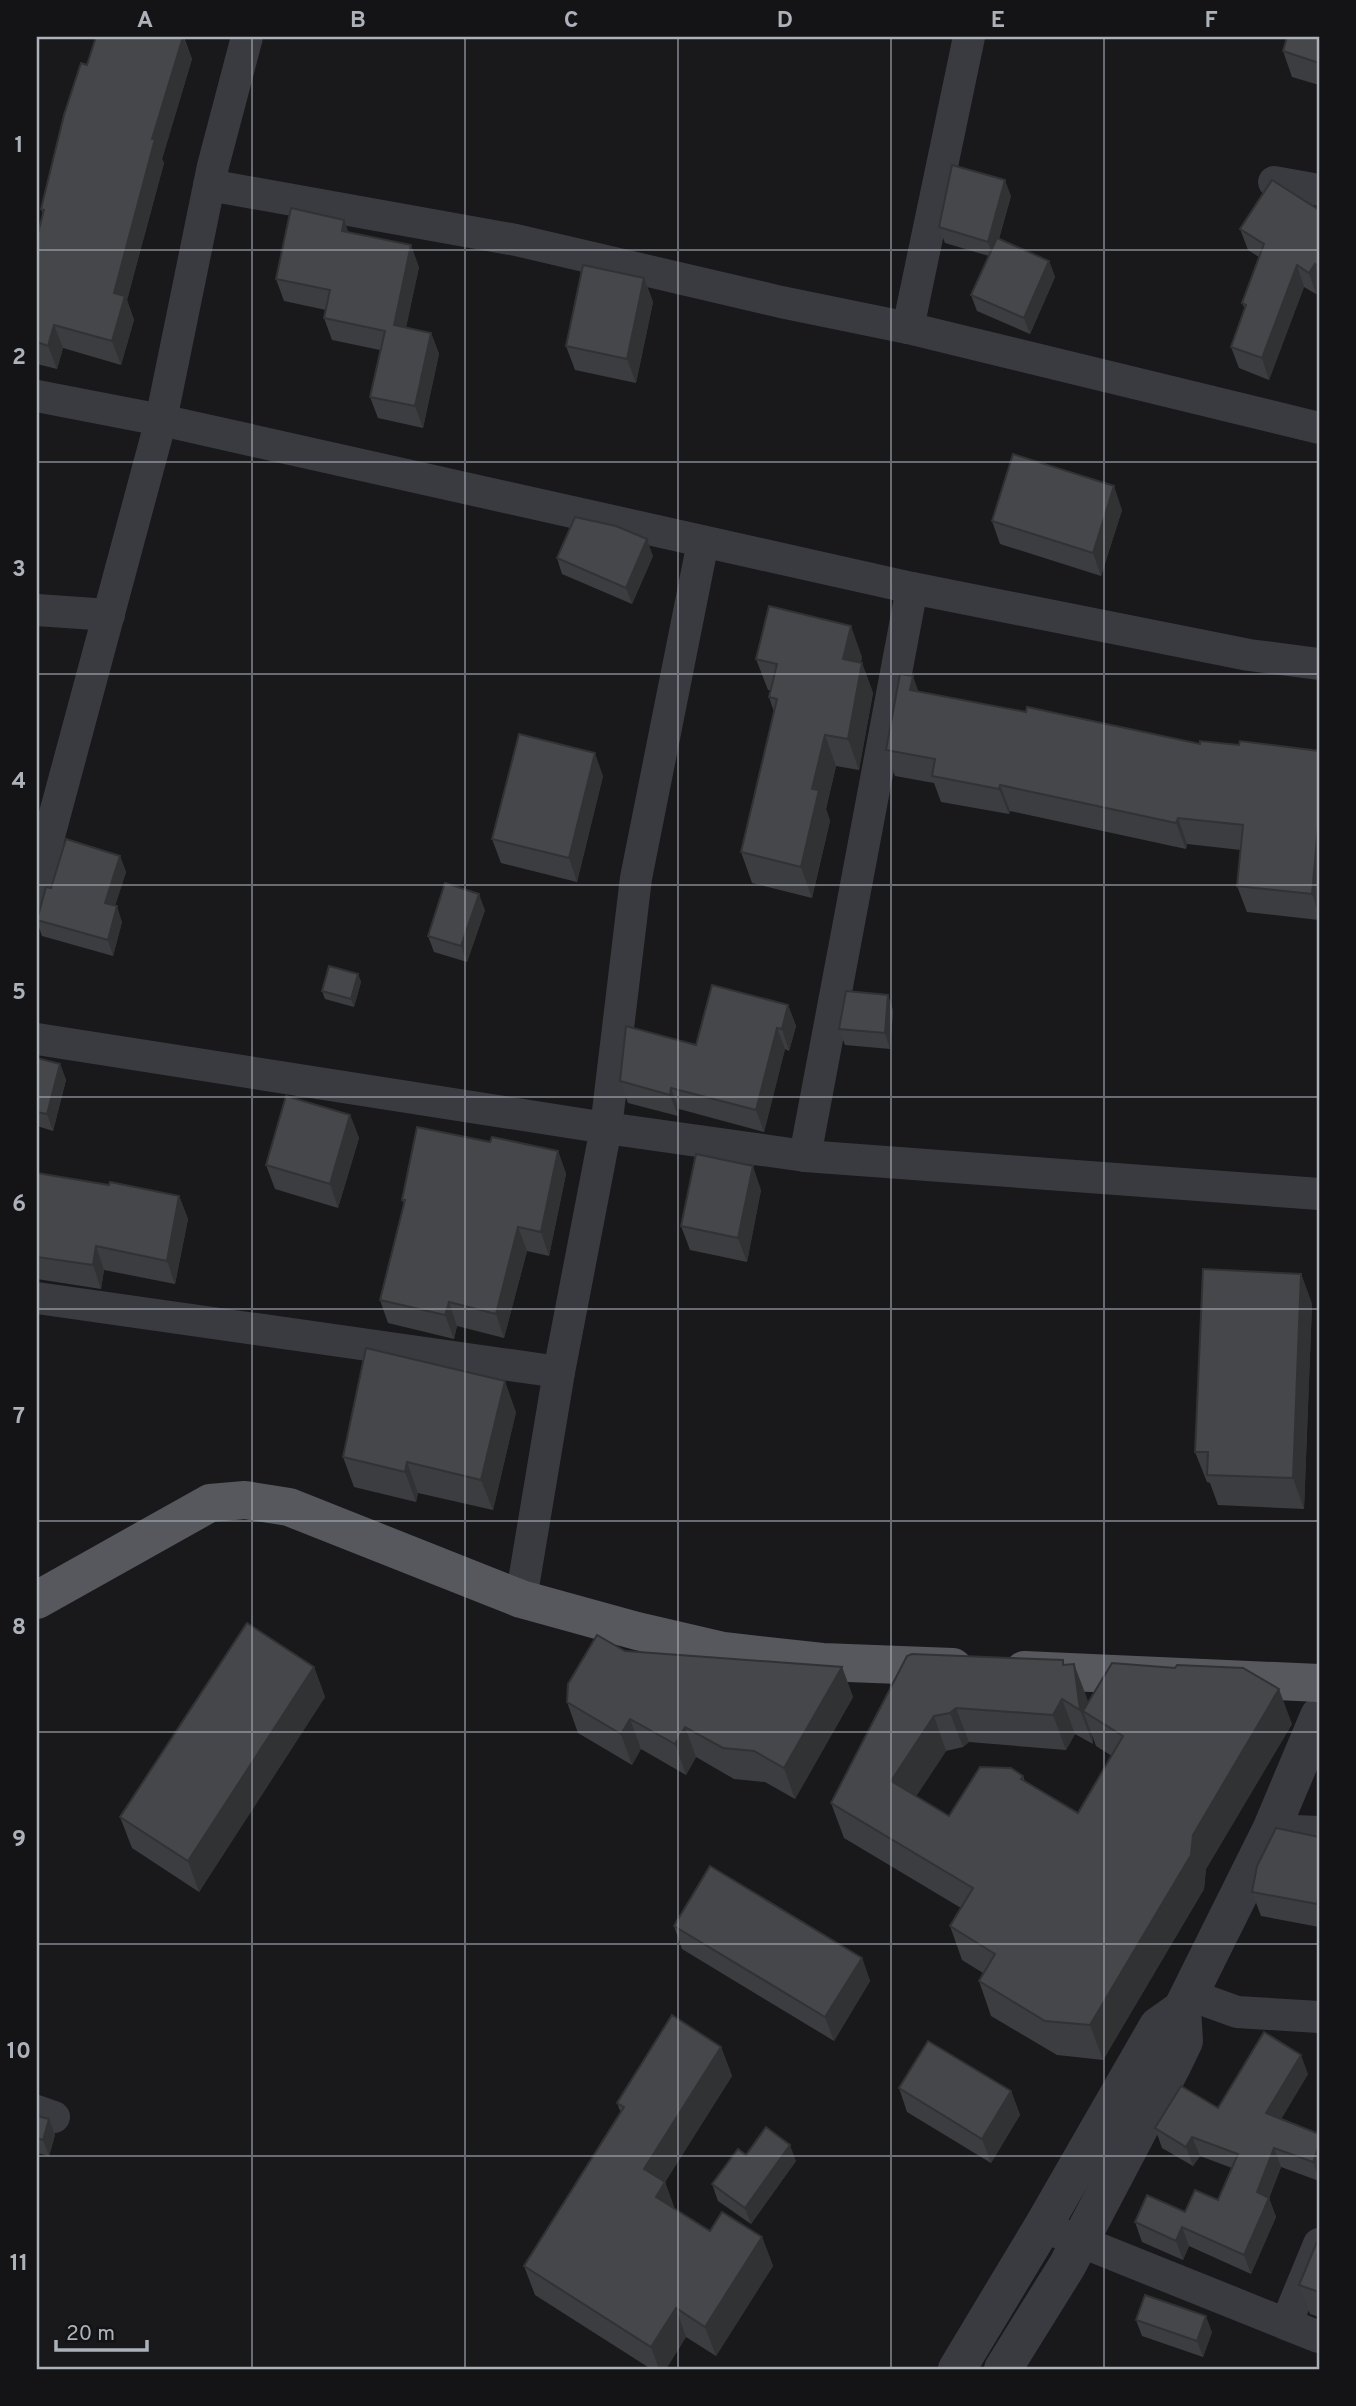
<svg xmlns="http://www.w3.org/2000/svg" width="1356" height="2406" font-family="Overpass,sans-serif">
<rect width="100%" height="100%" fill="#19191b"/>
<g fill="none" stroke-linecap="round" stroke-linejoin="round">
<!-- minor -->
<g stroke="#3a3b40" stroke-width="32">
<path d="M1274,182L1319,190"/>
<path d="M209,185L516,240L781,302L908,328L1319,428"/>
<path d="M908,328L969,37"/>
<path d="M37,396L161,420L912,588L1249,655L1319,664"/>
<path d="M37,610L109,615"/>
<path d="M37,893L49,836L161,420L213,166L247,37"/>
<path d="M37,1039L606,1128L805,1156L1319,1194"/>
<path d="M805,1156L912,588"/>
<path d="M37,1298L559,1372"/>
<path d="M521,1599L559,1372L606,1128L636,878L703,542"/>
<path d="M1271,1830L1319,1832"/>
<path d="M1190,1995L1237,2012L1319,2017"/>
<path d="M37,2111L54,2117"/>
<path d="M1057,2232L1286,2324"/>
<path d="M1319,2244L1286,2324L1319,2337"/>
</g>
<!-- tertiary -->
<g stroke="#3a3b40" stroke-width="38">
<path d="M957,2369L1043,2226L1158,2026L1182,2009L1271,1830L1319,1716"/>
<path d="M1003,2369L1067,2266L1172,2066L1184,2041L1182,2009"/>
</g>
<!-- primary -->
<g stroke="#56585e" stroke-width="38">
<path d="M37,1600L210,1503L245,1500L289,1507L521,1599L637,1631L723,1651L822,1662L953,1667"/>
<path d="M1024,1670L1319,1683"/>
</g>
</g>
<!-- wall -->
<g fill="#3c3d40" fill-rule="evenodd">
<path d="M96,37H184L192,59L162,159L164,163L127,300L134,320L121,365L63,348L57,369L37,364V237L43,214L41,209Z"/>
<path d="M1319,37V85L1292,77L1283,51Z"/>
<path d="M1011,196L999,239L1049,261L1055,277L1030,334L977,311L971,295L989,256L945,243L939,227Z"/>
<path d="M1319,210V290L1316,294L1304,287L1269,380L1239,368L1231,347L1245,309L1242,303L1259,257L1248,250L1240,229Z"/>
<path d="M349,232L419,267L406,327L431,333L439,354L423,428L378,418L370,397L380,350L332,340L324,318L326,310L284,301L276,279Z"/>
<path d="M644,278L653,302L636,383L575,370L566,346Z"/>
<path d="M1122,510L1101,576L1000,544L992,521Z"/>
<path d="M653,556L632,604L562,574L557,558Z"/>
<path d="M862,657L861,663H862L873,693L859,770L836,766L826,809L830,821L812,898L752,883L741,852L774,712L769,697L771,690H768L756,659Z"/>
<path d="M919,692L1200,744L1239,745L1319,751V920L1247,912L1237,886L1241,850L1187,844L1186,849L1010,811L1009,814L941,802L934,783L895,776L886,750Z"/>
<path d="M603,776L577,882L501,863L492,839Z"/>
<path d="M120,856L126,872L115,905L122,922L113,956L42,936L37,922V918L51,888Z"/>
<path d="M485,910L467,962L434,952L428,936Z"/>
<path d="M358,974L361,982L354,1007L325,999L322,991Z"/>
<path d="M888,995L893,1011L890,1049L845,1045L839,1029Z"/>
<path d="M788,1005L796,1026L789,1051L785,1049L764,1132L679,1109L678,1116L628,1103L620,1081L696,1045Z"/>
<path d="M37,1058L60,1064L66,1080L53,1131L37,1126Z"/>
<path d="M350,1115L359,1138L338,1208L275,1189L266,1165Z"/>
<path d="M490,1142L558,1151L566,1174L549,1256L527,1251L504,1338L457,1326L454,1339L388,1323L380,1300L404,1204L402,1200Z"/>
<path d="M37,1173L179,1196L188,1219L175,1284L104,1270L101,1289L37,1279Z"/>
<path d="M761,1190L747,1262L690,1250L681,1226Z"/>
<path d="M1301,1274L1312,1304L1304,1509L1218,1505L1210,1483L1207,1482L1195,1452Z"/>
<path d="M516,1412L493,1510L418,1493L416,1502L354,1487L343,1457Z"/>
<path d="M625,1651L842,1667L853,1697L795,1799L765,1782L734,1779L696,1757L686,1775L641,1749L632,1765L578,1733L567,1702Z"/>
<path d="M907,1656L1063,1660L1064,1665L1087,1698L1088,1704L1292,1724L1206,1869L1204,1889L1103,2060L1057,2055L991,2016L979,1981L983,1973L962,1960L950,1926L961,1908L844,1838L831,1803ZM1075,1734L1093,1744L1092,1735L1096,1746L1112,1756L1078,1813L1025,1781L1023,1776L949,1816L916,1796L946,1751L963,1747L969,1742L1066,1750Z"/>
<path d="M314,1667L325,1697L199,1892L132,1848L120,1817Z"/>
<path d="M1319,1837V1927L1261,1916L1252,1892Z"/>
<path d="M674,1926L862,1958L870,1981L834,2041L682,1949Z"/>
<path d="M721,2047L732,2076L665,2182L675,2210L710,2231L762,2237L773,2266L716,2356L686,2337L666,2369H651L535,2295L524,2266L621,2113L617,2103Z"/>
<path d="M1308,2074L1281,2119L1319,2134V2181L1281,2167L1269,2198L1276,2217L1251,2274L1189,2246L1183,2260L1142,2242L1135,2222L1185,2212L1218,2200L1232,2168L1200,2156L1193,2166L1162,2148L1155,2128L1218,2108Z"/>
<path d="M899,2088L1011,2091L1020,2115L991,2163L907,2112Z"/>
<path d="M37,2116L49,2119L55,2135L49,2156L37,2153Z"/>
<path d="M746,2155L796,2161L751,2224L718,2201L712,2184Z"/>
<path d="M1319,2237V2317L1310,2314L1299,2285Z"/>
<path d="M1136,2320L1212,2332L1203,2357L1142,2336Z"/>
</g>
<!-- shaded-wall -->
<g fill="#313234">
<path d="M183,37L192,59L162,159L164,163L127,300L134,320L121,365L112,341L114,293L152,139Z"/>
<path d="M1005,180L1011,196L993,258L988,242Z"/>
<path d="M344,220L352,241L342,231Z"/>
<path d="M411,245L419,267L402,347L394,325Z"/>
<path d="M1049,261L1055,277L1030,334L1024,318Z"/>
<path d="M1315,264L1319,277V290L1316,294L1309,273Z"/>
<path d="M1297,265L1304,287L1269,380L1262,358Z"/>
<path d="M644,278L653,302L636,383L627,359Z"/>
<path d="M54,325L63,348L57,369L48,346Z"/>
<path d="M431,333L439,354L423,428L415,406Z"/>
<path d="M1114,486L1122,510L1101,576L1093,553Z"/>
<path d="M647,539L653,556L632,604L626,588Z"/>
<path d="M851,626L862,657L854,690L843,659Z"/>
<path d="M862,663L873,693L859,770L848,739Z"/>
<path d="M913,676L922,702L910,690Z"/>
<path d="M825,735L836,766L826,809L830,821L812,898L801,867L812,789Z"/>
<path d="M595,753L603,776L577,882L569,858Z"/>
<path d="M1000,785L1010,811L1009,814L999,789Z"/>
<path d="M1319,815V915L1312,894Z"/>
<path d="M1178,818L1187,844L1186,849L1176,823Z"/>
<path d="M120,856L126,872L111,919L105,903Z"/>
<path d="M479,894L485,910L467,962L461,946Z"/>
<path d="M117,906L122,922L113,956L108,940Z"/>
<path d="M358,974L361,982L354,1007L351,999Z"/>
<path d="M888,995L893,1011L890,1049L885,1033Z"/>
<path d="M788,1005L796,1026L789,1051L782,1029Z"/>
<path d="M777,1028L785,1049L764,1132L756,1110Z"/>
<path d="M60,1064L66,1080L53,1131L47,1114Z"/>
<path d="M671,1088L679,1109L678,1116L670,1095Z"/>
<path d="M350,1115L359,1138L338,1208L330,1184Z"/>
<path d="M558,1151L566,1174L549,1256L541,1232Z"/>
<path d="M753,1166L761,1190L747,1262L738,1238Z"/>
<path d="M179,1196L188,1219L175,1284L167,1261Z"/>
<path d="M518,1227L527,1251L504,1338L496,1314Z"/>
<path d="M96,1246L104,1270L101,1289L93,1265Z"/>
<path d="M1301,1274L1312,1304L1304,1509L1293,1478Z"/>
<path d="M449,1302L457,1326L454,1339L445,1315Z"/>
<path d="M505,1381L516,1412L493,1510L481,1480Z"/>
<path d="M407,1462L418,1493L416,1502L405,1472Z"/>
<path d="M1074,1664L1087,1698L1089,1715L1083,1711L1092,1735L1093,1744L1080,1710Z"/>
<path d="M314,1667L325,1697L199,1892L188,1861Z"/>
<path d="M842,1667L853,1697L795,1799L784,1768Z"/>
<path d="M1279,1689L1292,1724L1206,1869L1204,1889L1103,2060L1090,2025L1193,1835Z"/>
<path d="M1062,1699L1075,1734L1066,1750L1053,1715Z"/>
<path d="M956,1708L969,1742L963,1747L950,1713Z"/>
<path d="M934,1716L946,1751L904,1815L891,1781Z"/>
<path d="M630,1719L641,1749L632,1765L621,1734Z"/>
<path d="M685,1727L696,1757L686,1775L675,1744Z"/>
<path d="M1319,1892V1911L1317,1904Z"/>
<path d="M862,1958L870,1981L834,2041L825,2017Z"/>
<path d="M721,2047L732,2076L655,2198L644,2169Z"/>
<path d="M1301,2055L1308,2074L1273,2133L1266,2113Z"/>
<path d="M1011,2091L1020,2115L991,2163L982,2139Z"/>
<path d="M49,2119L55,2135L49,2156L43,2140Z"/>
<path d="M1192,2137L1200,2156L1193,2166L1186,2147Z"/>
<path d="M790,2145L796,2161L751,2224L745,2208Z"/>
<path d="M1319,2146V2178L1313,2162Z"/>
<path d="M1274,2148L1281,2167L1268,2201L1269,2198L1276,2217L1251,2274L1244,2255L1257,2192Z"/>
<path d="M665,2182L676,2212L656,2197Z"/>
<path d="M1182,2227L1189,2246L1183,2260L1176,2241Z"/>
<path d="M762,2237L773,2266L716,2356L705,2327Z"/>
<path d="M676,2308L686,2337L666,2369H659L651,2347Z"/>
<path d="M1206,2316L1212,2332L1203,2357L1197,2341Z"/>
</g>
<!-- building -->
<g fill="#46474b" stroke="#313234" stroke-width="2">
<path d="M96,37H183L152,139H155L114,293L125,296L112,341L54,325L48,346L37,342V237L44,210L41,209L64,115L81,63L87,65Z"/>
<path d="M1287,37H1319V63L1283,51Z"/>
<path d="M952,165L1005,180L988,242L939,227Z"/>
<path d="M1272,180L1319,210V267L1315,264L1309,273L1297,265L1262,358L1231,347L1246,305L1242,303L1264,244L1240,229Z"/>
<path d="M291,208L344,220L342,231L411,245L394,325L431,333L415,406L370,397L385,331L324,318L330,290L276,279Z"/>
<path d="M997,238L1049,261L1024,318L971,295Z"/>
<path d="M583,265L644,278L627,359L566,346Z"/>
<path d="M1013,454L1114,486L1093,553L992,521Z"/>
<path d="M575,517L616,526L647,539L626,588L557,558Z"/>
<path d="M769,606L851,626L843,659L862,663L848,739L825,735L812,789L819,790L801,867L741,852L777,699L769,697L777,664L756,659Z"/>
<path d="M900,674L913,676L910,690L1026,712L1027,707L1200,744V741L1239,745L1240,741L1319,751V815L1312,894L1237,886L1243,825L1178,818L1176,823L1000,785L999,789L932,776L935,759L886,750Z"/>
<path d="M519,734L595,753L569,858L492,839Z"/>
<path d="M66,839L120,856L105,903L117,906L108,940L37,920L46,887L51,888Z"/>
<path d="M445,883L479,894L461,946L428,936Z"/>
<path d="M329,966L358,974L351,999L322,991Z"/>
<path d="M712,985L788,1005L782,1029L777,1028L756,1110L671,1088L670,1095L620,1081L626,1026L696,1045Z"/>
<path d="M846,991L888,995L885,1033L839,1029Z"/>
<path d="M37,1058L60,1064L47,1114L37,1112Z"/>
<path d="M286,1096L350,1115L330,1184L266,1165Z"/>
<path d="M417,1127L490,1142L492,1137L558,1151L541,1232L518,1227L496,1314L449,1302L445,1315L380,1300L405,1200H402Z"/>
<path d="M696,1154L753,1166L738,1238L681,1226Z"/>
<path d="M37,1173L109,1185L110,1182L179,1196L167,1261L96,1246L93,1265L37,1257Z"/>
<path d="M1203,1269L1301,1274L1293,1478L1207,1475L1208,1452H1195Z"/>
<path d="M366,1348L505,1381L481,1480L407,1462L405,1472L343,1457Z"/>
<path d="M247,1623L314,1667L188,1861L120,1817Z"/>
<path d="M597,1635L625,1651L842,1667L784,1768L754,1751L723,1748L685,1727L675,1744L630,1719L621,1734L567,1702L568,1684Z"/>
<path d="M912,1654L1063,1660V1665L1074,1664L1080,1710L1062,1699L1053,1715L956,1708L950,1713L934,1716L891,1781L949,1816L980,1767L1011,1768L1023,1776L1021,1779L1078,1813L1123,1736L1083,1711L1112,1663L1175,1668L1177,1665L1243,1668L1279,1689L1193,1835L1191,1855L1090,2025L1045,2021L979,1981L995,1954L950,1926L973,1888L831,1803L907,1656Z"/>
<path d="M1276,1828L1319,1837V1892L1317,1904L1252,1892L1257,1866Z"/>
<path d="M710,1866L862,1958L825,2017L674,1926Z"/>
<path d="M672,2015L721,2047L644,2169L665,2182L656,2197L710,2231L722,2212L762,2237L705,2327L676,2308L651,2347L524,2266L624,2107L617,2103Z"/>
<path d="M1264,2032L1301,2055L1266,2113L1319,2134V2146L1313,2162L1274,2148L1257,2192L1269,2198L1244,2255L1182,2227L1176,2241L1135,2222L1147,2195L1185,2212L1195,2190L1218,2200L1238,2154L1192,2137L1186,2147L1155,2128L1181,2086L1218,2108Z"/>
<path d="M928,2041L1011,2091L982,2139L899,2088Z"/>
<path d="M37,2116L49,2119L43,2140L37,2138Z"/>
<path d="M766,2127L790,2145L745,2208L712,2184L738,2149L746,2155Z"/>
<path d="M1319,2237V2292L1299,2285Z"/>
<path d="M1145,2295L1206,2316L1197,2341L1136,2320Z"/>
</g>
<!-- grid -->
<path fill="none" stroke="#acb1ba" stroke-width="2" stroke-opacity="0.55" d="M252,37V2369M465,37V2369M678,37V2369M891,37V2369M1104,37V2369M37,250H1319M37,462H1319M37,674H1319M37,885H1319M37,1097H1319M37,1309H1319M37,1521H1319M37,1732H1319M37,1944H1319M37,2156H1319"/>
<!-- border -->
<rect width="1356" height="2406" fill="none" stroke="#141416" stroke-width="77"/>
<!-- scale -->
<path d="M56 2340v10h91v-10" fill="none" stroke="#acb1ba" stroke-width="3.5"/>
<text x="66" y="2340" font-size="21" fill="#acb1ba" stroke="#141416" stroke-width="5" paint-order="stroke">20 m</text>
<rect x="38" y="38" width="1280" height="2330" fill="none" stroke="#acb1ba" stroke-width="2.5"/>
<g font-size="23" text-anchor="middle" font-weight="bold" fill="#acb1ba">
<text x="145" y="27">A</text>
<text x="358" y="27">B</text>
<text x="571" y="27">C</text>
<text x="785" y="27">D</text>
<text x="998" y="27">E</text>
<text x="1211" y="27">F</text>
<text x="19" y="152">1</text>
<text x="19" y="364">2</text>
<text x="19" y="576">3</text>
<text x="19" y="788">4</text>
<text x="19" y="999">5</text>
<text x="19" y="1211">6</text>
<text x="19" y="1423">7</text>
<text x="19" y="1634">8</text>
<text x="19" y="1846">9</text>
<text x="19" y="2058">10</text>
<text x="19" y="2270">11</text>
</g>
</svg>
